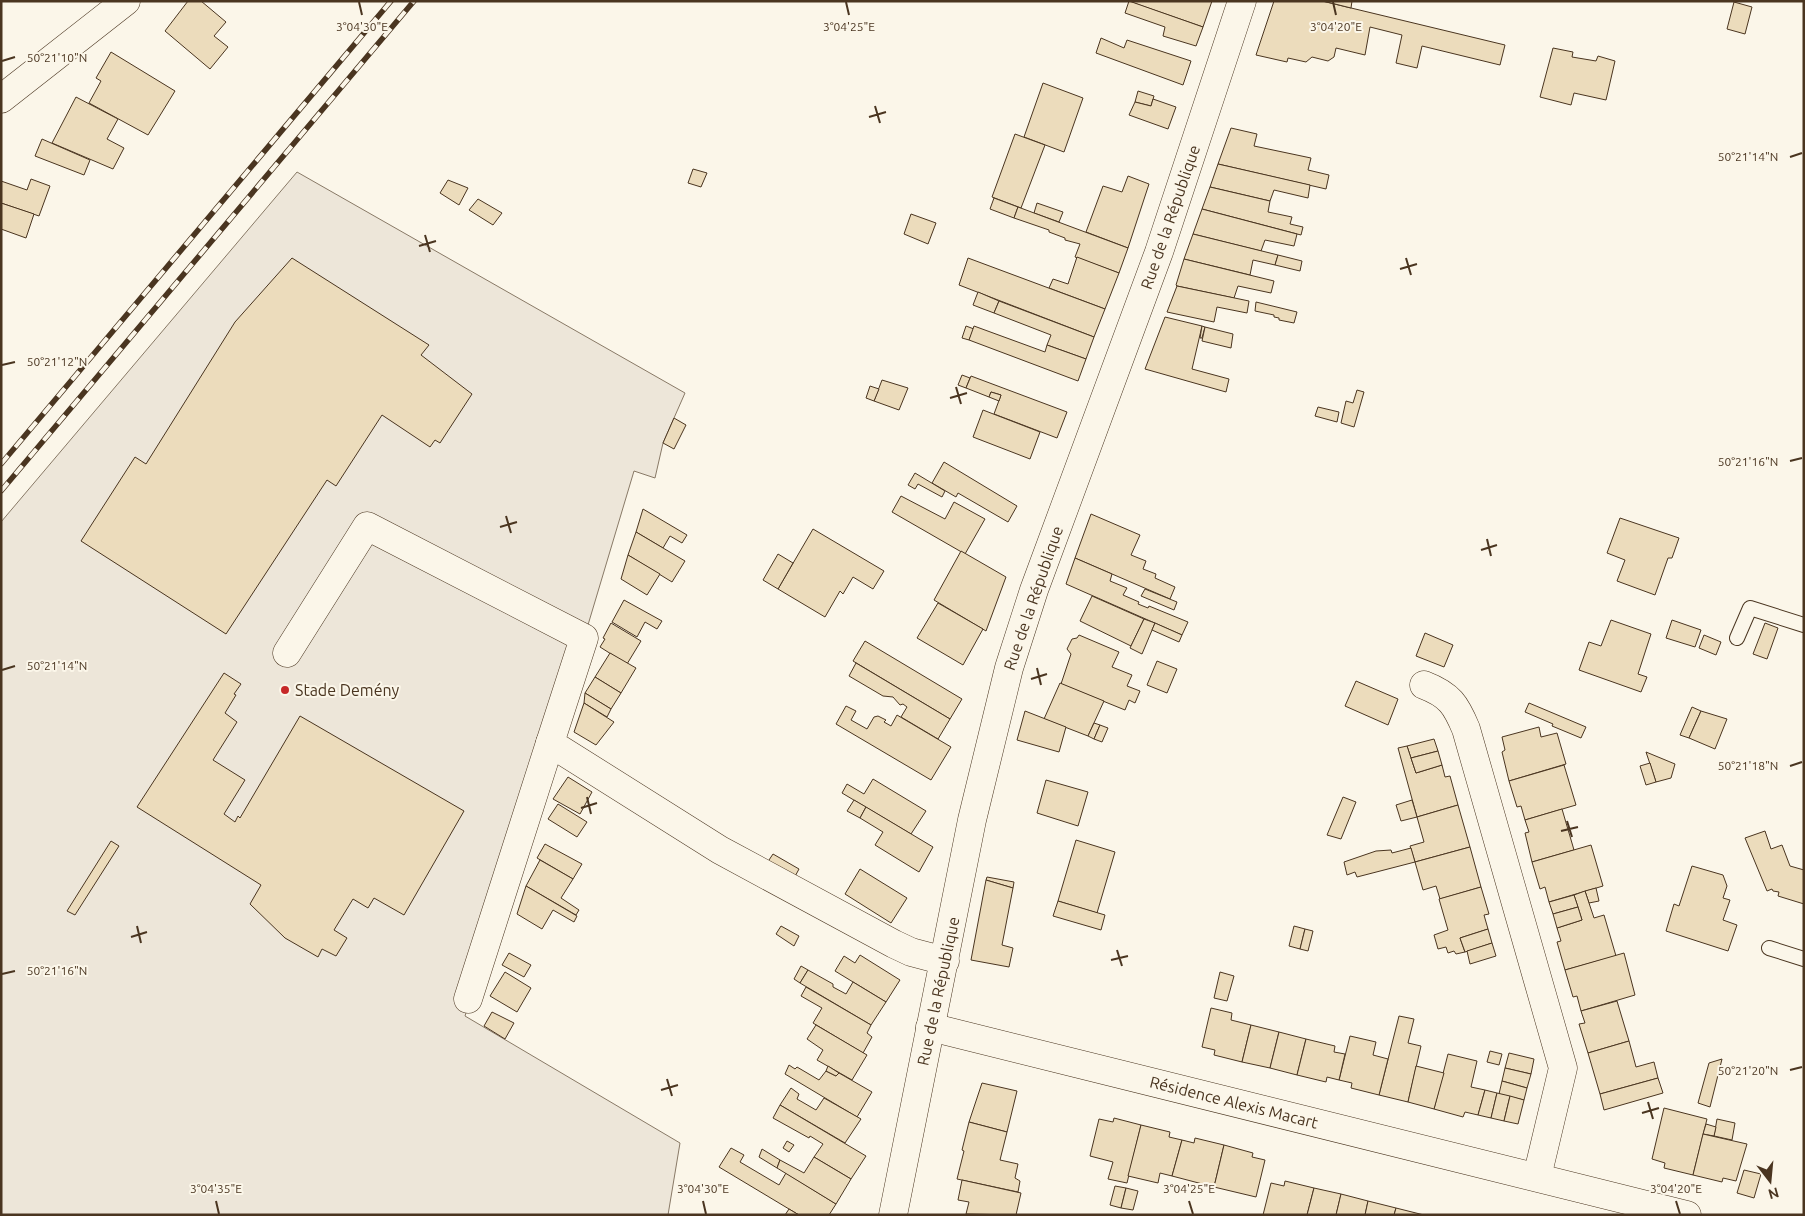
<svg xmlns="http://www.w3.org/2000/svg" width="1805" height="1216" font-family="Ubuntu,sans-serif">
<rect width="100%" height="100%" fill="#fbf6e9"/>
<!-- green -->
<path fill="#ede6d9" stroke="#887966" d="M297,172L685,393L663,443L655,478L634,471L553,742L465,1016L680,1143L668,1215H1V522Z"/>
<!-- building -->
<g fill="#ecdcbc" stroke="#4a3520">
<path d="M188,1H201L226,22L214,36L228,47L210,69L165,31Z"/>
<path d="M1128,1H1212L1203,27Z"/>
<path d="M1129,1L1203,27L1196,46L1163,36L1165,27L1125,13Z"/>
<path d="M1274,1H1322L1505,45L1500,65L1422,46L1417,68L1396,63L1402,35L1370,27L1365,55L1336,48L1334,57L1328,61L1312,57L1306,62L1288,58L1287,62L1256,55Z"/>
<path d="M1323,1H1352L1351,8Z"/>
<path d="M1734,2L1752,7L1745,34L1727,29Z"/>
<path d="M1101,38L1124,48L1127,40L1191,61L1183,85L1096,53Z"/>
<path d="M1553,48L1573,52L1572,57L1596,61L1598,56L1615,61L1606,100L1574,93L1571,105L1540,97Z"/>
<path d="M111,52L175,91L148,135L89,103L101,81L96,78Z"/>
<path d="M1043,83L1083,98L1064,152L1024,137Z"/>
<path d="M1138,91L1154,96L1151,106L1135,102Z"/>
<path d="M76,97L118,119L107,139L124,148L113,169L52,143Z"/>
<path d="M1153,99L1176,107L1168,129L1129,115L1135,102L1151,106Z"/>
<path d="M1231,128L1257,134L1254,146L1311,158L1308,170L1329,175L1326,189L1218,164Z"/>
<path d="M1015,134L1045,145L1021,208L992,197Z"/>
<path d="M42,139L90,160L84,175L35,156Z"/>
<path d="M1218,164L1310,185L1308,198L1274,190L1270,201L1210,187Z"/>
<path d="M693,169L707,173L701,187L688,183Z"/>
<path d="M1128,176L1149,184L1128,248L1086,232L1103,186L1122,192Z"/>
<path d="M31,179L50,186L39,216L1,203V181L27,190Z"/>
<path d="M448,180L468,188L459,205L440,193Z"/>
<path d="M1210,187L1270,201L1268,212L1292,217L1290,224L1303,227L1301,235L1202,209Z"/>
<path d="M994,198L1018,207L1014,218L990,209Z"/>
<path d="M478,199L502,213L493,225L469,210Z"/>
<path d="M1,203L34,214L26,238L1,229Z"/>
<path d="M1037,203L1063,212L1059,222L1034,213Z"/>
<path d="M1018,207L1128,248L1119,273L1075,257L1080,244L1065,240V238L1049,232V230L1014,218Z"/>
<path d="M1202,209L1297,234L1294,246L1265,240L1261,251L1193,234Z"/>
<path d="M911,214L936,223L928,244L904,234Z"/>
<path d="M1193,234L1278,255L1275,265L1253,260L1250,275L1184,259Z"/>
<path d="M1278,255L1302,261L1300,271L1275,265Z"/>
<path d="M1077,257L1119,273L1105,309L1049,288L1053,279L1068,284Z"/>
<path d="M292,258L429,345L421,355L472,394L440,443L435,440L430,447L382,415L336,486L327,480L226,634L81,541L135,457L146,464L235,322Z"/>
<path d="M968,258L1105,309L1094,337L959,285Z"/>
<path d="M1184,259L1274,281L1271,293L1238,286L1234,298L1177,286L1176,285Z"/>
<path d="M1177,286L1249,301L1247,313L1217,307L1214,322L1167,312Z"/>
<path d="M978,292L999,301L994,313L973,305Z"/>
<path d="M999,301L1094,337L1086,359L1047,345L1051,335L994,313Z"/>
<path d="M1256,302L1297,312L1294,323L1279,320V318L1274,317V315L1255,311Z"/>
<path d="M1165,317L1202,326L1192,369L1229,379L1226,392L1145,369Z"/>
<path d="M966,326L974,329L969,340L962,338Z"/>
<path d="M974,326L1045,352L1047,345L1086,359L1078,381L969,340Z"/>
<path d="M1202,326L1205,327L1202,338H1200Z"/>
<path d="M1205,327L1233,334L1231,348L1202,341Z"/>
<path d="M962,375L970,378L966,388L958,385Z"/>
<path d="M971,376L1067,412L1057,438L994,414L1001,395L991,392L989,397L966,388Z"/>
<path d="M882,380L908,388L899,410L874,401Z"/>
<path d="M870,386L879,389L874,401L866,398Z"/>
<path d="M1357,390L1364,392L1354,427L1341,423L1346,401L1353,403Z"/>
<path d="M991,392L1001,395L999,401L989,397Z"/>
<path d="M1318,407L1339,412L1337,422L1315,416Z"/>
<path d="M983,410L1040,432L1030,459L973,437Z"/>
<path d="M674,418L686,425L674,449L663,443Z"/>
<path d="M944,462L1017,506L1008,522L958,493L956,497L932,483Z"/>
<path d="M915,473L945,491L942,497L918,484L915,489L908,485Z"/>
<path d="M901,496L945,519L954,502L985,519L965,554L892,512Z"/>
<path d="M643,509L687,535L682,543L670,536L663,548L636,532Z"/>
<path d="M1091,514L1140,535L1131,555L1146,561L1143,569L1156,574L1155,578L1175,587L1170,599L1075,558Z"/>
<path d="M1620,518L1679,538L1672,558H1668L1655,595L1617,581L1625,560L1607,553Z"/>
<path d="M813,529L884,571L873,589L853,577L843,594L840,591L825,617L778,589Z"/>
<path d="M636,532L685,561L672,582L628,555Z"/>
<path d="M961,551L1006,577L986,631L934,600Z"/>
<path d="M778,554L793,563L778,589L763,580Z"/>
<path d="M628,555L660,574L647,595L621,579Z"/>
<path d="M1075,558L1112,574L1110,581L1127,588L1123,595L1139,602L1138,604L1148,608L1149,606L1188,622L1182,635L1066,584Z"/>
<path d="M1145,589L1177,602L1174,610L1141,596Z"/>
<path d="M1092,596L1144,619L1131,646L1080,621Z"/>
<path d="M624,600L662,621L657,629L645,622L637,637L612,622Z"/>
<path d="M938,603L983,629L963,665L917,638Z"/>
<path d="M1144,619L1155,623L1142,654L1130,648Z"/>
<path d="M1611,620L1651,634L1638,674L1647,677L1641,692L1579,670L1589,642L1601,646Z"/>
<path d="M1672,620L1701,630L1695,647L1666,638Z"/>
<path d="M611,623L641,641L627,664L600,647L605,639L603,638Z"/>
<path d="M1155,623L1182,635L1179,642L1152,630Z"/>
<path d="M1765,623L1778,628L1767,659L1753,654Z"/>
<path d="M1425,633L1453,645L1444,667L1416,656Z"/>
<path d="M1079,635L1119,652L1112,667L1132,675L1127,686L1140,691L1135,703L1129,700L1125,710L1061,684L1071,654L1067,649L1072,639L1077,638Z"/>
<path d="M1704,635L1721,642L1716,655L1699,648Z"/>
<path d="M865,641L962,699L950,719L853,661Z"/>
<path d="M610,653L636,668L621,693L595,677Z"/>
<path d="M1157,661L1177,669L1167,693L1147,685Z"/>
<path d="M856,663L950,719L938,739L901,717L907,707L903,704L900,705L893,697L883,696L849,676Z"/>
<path d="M224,673L241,684L234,694L236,695L225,713L237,722L213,760L245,780L224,814L235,822L238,816L240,818L300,716L464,811L404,915L374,898L368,908L353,899L334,930L347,938L336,956L322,949L318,957L285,938L250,904L261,885L137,807Z"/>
<path d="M595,677L621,693L611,709L585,693Z"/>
<path d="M1356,681L1398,699L1388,725L1345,706Z"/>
<path d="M1060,683L1104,701L1088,736L1044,719Z"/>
<path d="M585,693L611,709L607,717L584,703Z"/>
<path d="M584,703L614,722L596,745L574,732Z"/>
<path d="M1529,703L1586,727L1581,738L1552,726L1553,724L1525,712Z"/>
<path d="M846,706L856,711L851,720L867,729L874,717L878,716L886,720L884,722L891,726L897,715L951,747L931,780L836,724Z"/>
<path d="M1692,707L1701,711L1689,738L1680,735Z"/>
<path d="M1025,711L1066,727L1059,752L1017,740Z"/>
<path d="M1701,711L1727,719L1715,749L1689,738Z"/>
<path d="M1094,723L1100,725L1094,739L1088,736Z"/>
<path d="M1100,725L1108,728L1102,742L1094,739Z"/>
<path d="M1539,727L1541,737L1557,733L1566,764L1509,781L1502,752L1505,750L1502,737Z"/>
<path d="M1434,739L1438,751L1411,758L1407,746Z"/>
<path d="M1407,746L1416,773L1442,765L1445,777L1450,776L1458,805L1417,817L1398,748Z"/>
<path d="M1438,751L1442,765L1416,773L1411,758Z"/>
<path d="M1646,752L1675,764L1671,778L1656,782Z"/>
<path d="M1650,763L1656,782L1646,785L1640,766Z"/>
<path d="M1564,765L1576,805L1525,820L1521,806L1517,807L1509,781Z"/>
<path d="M568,777L592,792L580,814L553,799Z"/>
<path d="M873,779L926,811L911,834L842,793L847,784L864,794Z"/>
<path d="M1046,780L1088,792L1078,826L1037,813Z"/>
<path d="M1343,797L1356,802L1341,839L1327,835Z"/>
<path d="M854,800L866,807L860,818L847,811Z"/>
<path d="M1412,800L1417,817L1401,821L1396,805Z"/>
<path d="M558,804L587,822L577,837L548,819Z"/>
<path d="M1458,805L1470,847L1415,862L1410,846L1424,842L1417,817Z"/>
<path d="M866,807L933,847L919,872L875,845L883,832L860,818Z"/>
<path d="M1562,809L1574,850L1532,862L1525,833L1529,832L1525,820Z"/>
<path d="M1765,831L1771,849L1782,845L1790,866L1804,870V904L1778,896L1779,892L1773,891L1772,889L1767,891L1745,838Z"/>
<path d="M1076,840L1115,852L1097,913L1058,901Z"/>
<path d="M111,841L119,846L75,915L67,911Z"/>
<path d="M545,844L582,864L573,879L537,858Z"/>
<path d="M1591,845L1603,886L1549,902L1545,887L1540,889L1532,862Z"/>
<path d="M1470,847L1481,887L1440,899L1436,886L1423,890L1415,862Z"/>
<path d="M1411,848L1415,862L1357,877L1355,872L1347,875L1344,862L1376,851L1391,850L1392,853Z"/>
<path d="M773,854L799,869L792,882L765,866Z"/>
<path d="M540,860L573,879L561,898L579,910L576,915L526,886Z"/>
<path d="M1692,866L1723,875L1727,886L1723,898L1730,900L1723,920L1737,925L1728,951L1666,931L1674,904L1679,906Z"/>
<path d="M860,869L907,898L891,923L845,894Z"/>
<path d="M987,877L1014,882L1013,888L986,880Z"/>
<path d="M986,880L1013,888L1002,945L1013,948L1009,967L971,960Z"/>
<path d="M526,886L577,916L574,922L553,910L542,929L517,914Z"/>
<path d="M1481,887L1489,914L1484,915L1488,929L1460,938L1465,952L1456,954L1454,951L1448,953L1446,947L1438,949L1434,935L1448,930L1439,899Z"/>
<path d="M1596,888L1599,901L1589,903L1585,891Z"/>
<path d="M1585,891L1594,918L1604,915L1616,956L1565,970L1557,942L1561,941L1557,928L1582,920L1574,895Z"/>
<path d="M1574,895L1578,907L1553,914L1549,902Z"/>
<path d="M1058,901L1105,915L1101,930L1053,916Z"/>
<path d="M1578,907L1582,920L1557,928L1553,914Z"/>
<path d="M781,926L799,936L794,946L776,934Z"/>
<path d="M1294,926L1305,929L1300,949L1289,946Z"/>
<path d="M1305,929L1313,931L1308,951L1300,949Z"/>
<path d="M1488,929L1492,943L1465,952L1460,938Z"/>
<path d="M1492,943L1496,956L1470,964L1467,951Z"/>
<path d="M509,953L531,965L524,977L502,965Z"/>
<path d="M1624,953L1635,995L1581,1011L1577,996L1573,997L1565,970Z"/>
<path d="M860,955L900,980L886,1002L835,971L844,956L855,963Z"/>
<path d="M801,966L808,970L800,983L794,979Z"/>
<path d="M808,970L833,984V987L846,994L853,982L886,1002L871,1025L800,983Z"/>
<path d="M505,972L531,988L517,1012L490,996Z"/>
<path d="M1220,972L1234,976L1227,1001L1214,998Z"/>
<path d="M806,987L871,1025L867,1033L872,1037L863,1053L813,1023L822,1008L801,996Z"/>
<path d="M1617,1001L1629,1041L1588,1053L1579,1024L1585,1023L1581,1011Z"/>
<path d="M1211,1008L1232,1013L1231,1020L1251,1025L1242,1062L1214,1055L1215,1050L1202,1047Z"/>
<path d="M492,1012L514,1023L505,1039L484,1026Z"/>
<path d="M1399,1016L1414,1019L1408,1043L1421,1046L1408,1102L1379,1095Z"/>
<path d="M816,1025L867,1055L852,1080L817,1060L823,1050L807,1039Z"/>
<path d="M1251,1025L1279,1032L1270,1068L1242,1062Z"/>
<path d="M1279,1032L1306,1039L1297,1075L1270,1068Z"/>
<path d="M1350,1036L1376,1042L1373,1055L1388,1059L1379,1095L1351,1088L1352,1083L1339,1080Z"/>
<path d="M1306,1039L1335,1046L1334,1052L1345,1054L1339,1080L1327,1077L1326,1082L1297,1075Z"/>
<path d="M1629,1041L1636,1067L1654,1062L1658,1078L1600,1094L1588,1053Z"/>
<path d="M1490,1051L1502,1054L1499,1065L1487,1062Z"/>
<path d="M1509,1053L1534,1059L1531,1074L1505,1068Z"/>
<path d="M1448,1054L1477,1061L1471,1087L1485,1090L1478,1115L1465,1112L1463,1117L1434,1109Z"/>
<path d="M1722,1059L1710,1107L1698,1103L1709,1063Z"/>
<path d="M789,1065L795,1069L797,1067L819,1080L826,1071L836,1076L839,1073L872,1092L857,1117L785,1074Z"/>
<path d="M828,1066L839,1073L836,1076L826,1071Z"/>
<path d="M1416,1066L1444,1073L1434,1109L1408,1102Z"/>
<path d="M1505,1068L1531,1074L1527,1088L1502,1081Z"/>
<path d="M1658,1078L1663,1093L1604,1110L1600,1094Z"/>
<path d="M1502,1081L1527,1088L1524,1100L1499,1094Z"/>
<path d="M982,1083L1017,1091L1007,1132L969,1122Z"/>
<path d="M791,1088L799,1094L797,1099L816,1110L824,1098L861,1119L845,1143L780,1105Z"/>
<path d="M1485,1090L1497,1093L1491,1118L1478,1115Z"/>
<path d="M1497,1093L1510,1096L1504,1121L1491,1118Z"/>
<path d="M1510,1096L1524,1100L1518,1124L1504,1121Z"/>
<path d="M780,1105L866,1156L851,1179L814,1157L823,1144L810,1136L809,1138L773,1118Z"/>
<path d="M1664,1108L1707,1119L1693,1175L1664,1168L1665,1163L1652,1159Z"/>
<path d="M1114,1118L1141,1125L1127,1183L1108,1179L1113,1162L1090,1156L1099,1119L1113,1122Z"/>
<path d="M1717,1119L1735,1123L1732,1140L1714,1136Z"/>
<path d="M969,1122L1007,1132L1000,1160L1018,1164L1015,1178L1020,1181L1018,1192L957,1179L964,1151L962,1150Z"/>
<path d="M1706,1124L1716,1127L1714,1136L1703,1134Z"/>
<path d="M1141,1125L1170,1132L1169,1137L1182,1140L1172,1176L1160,1173L1158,1183L1128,1176Z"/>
<path d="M1703,1134L1747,1144L1736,1181L1723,1178L1722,1182L1693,1175Z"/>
<path d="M1195,1138L1224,1145L1214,1187L1172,1176L1182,1140L1194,1143Z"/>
<path d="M787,1141L794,1145L789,1152L783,1148Z"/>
<path d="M1224,1145L1253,1153L1252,1157L1265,1160L1256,1197L1214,1187Z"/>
<path d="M731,1148L744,1155L740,1162L779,1185L786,1173L836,1204L829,1215H799L719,1167Z"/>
<path d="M762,1149L780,1160L777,1168L759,1157Z"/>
<path d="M814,1157L851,1179L836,1204L777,1168L780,1160L804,1173Z"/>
<path d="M1744,1170L1761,1174L1754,1198L1737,1193Z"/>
<path d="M962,1180L1021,1193L1016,1215L966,1214L969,1202L958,1200Z"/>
<path d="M1285,1181L1314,1188L1307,1215H1263L1271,1183L1284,1186Z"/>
<path d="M1115,1186L1126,1188L1121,1208L1110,1205Z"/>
<path d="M1126,1188L1138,1191L1133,1210L1121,1208Z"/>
<path d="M1314,1188L1341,1194L1336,1215H1307Z"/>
<path d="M1341,1194L1368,1201L1365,1215H1336Z"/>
<path d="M1368,1201L1396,1208L1394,1215H1365Z"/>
<path d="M1396,1208L1424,1215H1394Z"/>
<path d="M789,1209L799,1215H785Z"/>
</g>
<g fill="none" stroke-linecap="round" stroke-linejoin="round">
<!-- lane casing -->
<g stroke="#4a3520" stroke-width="16">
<g id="lane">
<path d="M1737,638L1750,608L1804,625"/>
<path d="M1769,948L1804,959"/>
</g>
</g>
<!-- street casing -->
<g stroke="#4a3520" stroke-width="29">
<g id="street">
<path d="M1,99L126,1"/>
<path d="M287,653L367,526L584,638L550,743L720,850L894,944L911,952L945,961"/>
<path d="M1424,685C1450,695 1456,705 1466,729L1563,1068L1537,1177"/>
<path d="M468,999L550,743"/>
<path d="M930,1027L1687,1215"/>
</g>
</g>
<!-- secondary casing -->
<g stroke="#4a3520" stroke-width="29">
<path id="secondary" d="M893,1215L972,820L1009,668L1034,590L1159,252L1242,1"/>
</g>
<!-- lane -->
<use href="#lane" stroke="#fbf6e9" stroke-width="14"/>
<!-- street -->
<use href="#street" stroke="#fbf6e9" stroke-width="28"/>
<!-- secondary -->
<use href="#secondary" stroke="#fbf6e9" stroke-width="28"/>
<!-- rail casing -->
<g stroke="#4a3520" stroke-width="5.5">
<g id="rail">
<path d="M1,464L391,1"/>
<path d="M1,491L414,1"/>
</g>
</g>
<!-- rail -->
<use href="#rail" stroke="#fbf6e9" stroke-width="4" stroke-dasharray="11" stroke-linecap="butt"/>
</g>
<!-- ticks -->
<path fill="none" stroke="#4a3520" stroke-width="2" d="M359,2L362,15M846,2L849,15M1333,2L1336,15M2,61L15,57M875,106L880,123M869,117L886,112M1790,157L1802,153M425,235L430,252M419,246L436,241M1406,258L1411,275M1400,269L1417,264M2,365L15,362M956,387L961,404M950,398L967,393M1790,461L1802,458M506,516L511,533M500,527L517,522M1487,539L1491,556M1481,550L1497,545M1037,668L1041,685M2,670L15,666M1031,679L1047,674M1790,766L1802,762M587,797L591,814M581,808L597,803M1567,821L1572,837M1561,831L1578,827M137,926L141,943M131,937L147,932M1117,950L1122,966M1111,960L1128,956M2,974L15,971M1790,1070L1802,1067M667,1079L672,1096M661,1090L678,1085M1648,1102L1653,1119M1642,1113L1659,1108M216,1201L219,1214M703,1201L706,1214M1189,1201L1193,1214M1676,1201L1680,1214"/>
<!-- markers -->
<circle fill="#c62828" stroke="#fbf6e9" stroke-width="2" cx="285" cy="690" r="5"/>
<g text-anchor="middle" stroke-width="4" stroke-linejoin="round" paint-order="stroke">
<!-- street labels -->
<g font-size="16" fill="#4a3520" stroke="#fbf6e9">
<text transform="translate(1170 217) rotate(-71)" y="6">Rue de la République</text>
<text transform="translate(1033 598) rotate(-71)" y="6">Rue de la République</text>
<text transform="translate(938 991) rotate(-78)" y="6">Rue de la République</text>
<text transform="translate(1234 1102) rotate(14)" y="6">Résidence Alexis Macart</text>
</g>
<!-- poi labels -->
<g font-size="16" fill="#4a3520" stroke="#fbf6e9" text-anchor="start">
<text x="295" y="696">Stade Demény</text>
</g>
</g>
<g font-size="12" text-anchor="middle" fill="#4a3520" stroke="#fbf6e9" stroke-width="4" stroke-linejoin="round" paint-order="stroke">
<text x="362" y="31">3°04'30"E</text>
<text x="849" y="31">3°04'25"E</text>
<text x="1336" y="31">3°04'20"E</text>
<text x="57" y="62">50°21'10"N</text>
<text x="1748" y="161">50°21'14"N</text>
<text x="57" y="366">50°21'12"N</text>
<text x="1748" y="466">50°21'16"N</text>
<text x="57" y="670">50°21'14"N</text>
<text x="1748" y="770">50°21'18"N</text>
<text x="57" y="975">50°21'16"N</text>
<text x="1748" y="1075">50°21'20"N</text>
<text x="216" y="1193">3°04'35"E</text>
<text x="703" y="1193">3°04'30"E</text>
<text x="1189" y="1193">3°04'25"E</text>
<text x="1676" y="1193">3°04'20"E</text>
</g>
<!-- border -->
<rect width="1805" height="1216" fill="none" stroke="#4a3520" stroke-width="5"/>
<!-- north arrow -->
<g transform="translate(1770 1181) rotate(164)" stroke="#fbf6e9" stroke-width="4" paint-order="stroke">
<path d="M0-4L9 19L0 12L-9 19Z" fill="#4a3520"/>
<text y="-8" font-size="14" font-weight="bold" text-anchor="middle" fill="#4a3520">N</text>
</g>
</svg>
